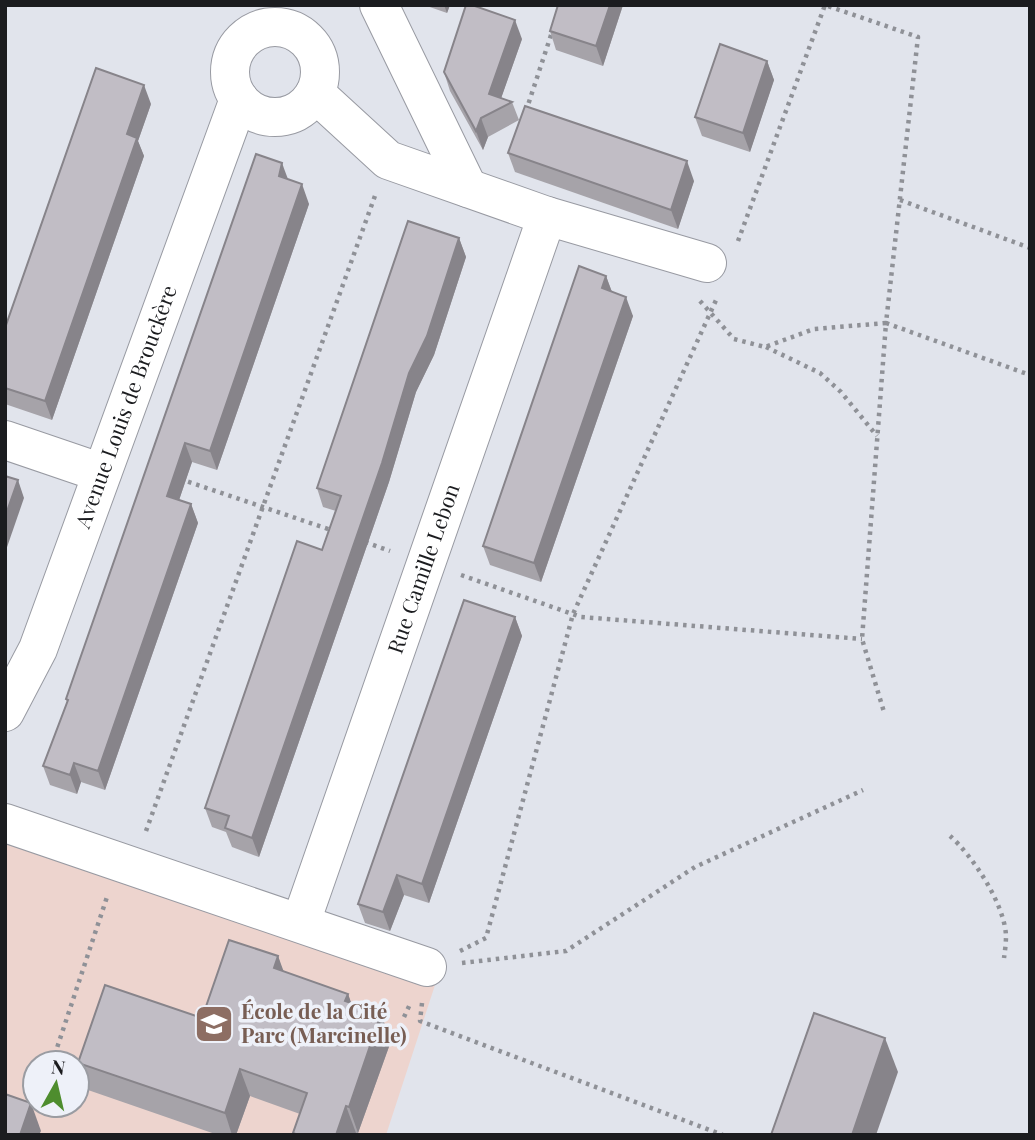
<svg xmlns="http://www.w3.org/2000/svg" width="1035" height="1140" font-family="'Playfair Display',serif">
<rect width="100%" height="100%" fill="#e1e4ec"/>
<!-- education -->
<path fill="#edd4ce" fill-rule="evenodd" d="M5,836L435,985L386,1135H5ZM35,1063H77V1105H35Z"/>
<g fill="none" stroke-linecap="round" stroke-linejoin="round">
<!-- street casing -->
<g stroke="#989aa2" stroke-width="40">
<g id="street">
<path d="M379,5L468,188"/>
<circle cx="275" cy="72" r="45"/>
<path d="M315,93L388,160L547,216L707,263"/>
<path d="M5,440L102,473"/>
<path id="s1" d="M5,712L38,649L239,99"/>
<path d="M5,823L427,967"/>
<path id="s2" d="M301,922L547,216"/>
</g>
</g>
<!-- path -->
<g stroke="#8f9197" stroke-width="4.5" stroke-dasharray="3.5 5" stroke-linecap="butt">
<path d="M526,111L553,29"/>
<path d="M900,200L1030,248"/>
<path d="M738,241L825,5L918,37L886,323L1030,375"/>
<path d="M700,301L734,339L765,347L814,329L886,323L862,639L884,712"/>
<path d="M766,347L820,373L841,392L877,436"/>
<path d="M180,479L334,531"/>
<path d="M365,542L390,551"/>
<path d="M461,575L581,617L862,639"/>
<path d="M146,831L376,193"/>
<path d="M950,836C973,856 1005,905 1006,936C1006,943 1005,951 1004,958"/>
<path d="M460,951L486,938L573,614L717,298"/>
<path d="M462,963L566,951L695,867L863,790"/>
<path d="M422,1003L420,1021L723,1135"/>
<path d="M404,1017L411,1002"/>
<path d="M52,1063L107,897"/>
<path d="M37,1108L38,1105"/>
</g>
<!-- street -->
<use href="#street" stroke="#fff" stroke-width="38"/>
</g>
<!-- wall -->
<g fill="#a6a3a9">
<path d="M424,5H450L447,13Z"/>
<path d="M558,5H623L603,66L556,50L550,31Z"/>
<path d="M522,39L501,98L512,102L519,120L488,137L483,150L450,91L444,72Z"/>
<path d="M767,61L774,80L750,152L702,136L695,117Z"/>
<path d="M151,104L138,141L144,156L52,420L5,404V328Z"/>
<path d="M508,153L694,181L678,229L515,172Z"/>
<path d="M288,180L309,204L217,470L192,462L179,500L191,504L198,523L105,790L81,782L77,794L50,785L43,766L67,702L66,699Z"/>
<path d="M459,238L466,257L434,355L416,392L389,482L259,857L232,847L226,832L212,827L205,808L322,550L336,511L323,507L317,488Z"/>
<path d="M606,276L612,292L633,316L541,582L490,565L483,546Z"/>
<path d="M515,617L522,636L429,903L404,895L390,931L365,923L358,904Z"/>
<path d="M278,956L283,972L348,994L351,1004L381,1014L391,1041L358,1133H356L355,1135H294L293,1133L300,1114L250,1096L236,1135H218L88,1090L78,1063L202,1018Z"/>
</g>
<!-- shaded-wall -->
<g fill="#87848a">
<path d="M444,5H450L447,13Z"/>
<path d="M610,5H623L603,66L596,46Z"/>
<path d="M515,20L522,39L497,110L489,94Z"/>
<path d="M767,61L774,80L750,152L743,133Z"/>
<path d="M144,85L151,104L138,141L144,156L52,420L45,401L127,134Z"/>
<path d="M481,118L488,137L483,150L476,131Z"/>
<path d="M687,161L694,181L678,229L671,210Z"/>
<path d="M282,163L289,182L279,176Z"/>
<path d="M302,184L309,204L217,470L210,451Z"/>
<path d="M459,238L466,257L434,355L416,392L389,482L259,857L252,838L409,373Z"/>
<path d="M606,276L613,295L602,288Z"/>
<path d="M626,297L633,316L541,582L534,563Z"/>
<path d="M185,443L192,462L174,515L167,496Z"/>
<path d="M18,480L24,498L5,553V517Z"/>
<path d="M191,504L198,523L105,790L98,771Z"/>
<path d="M515,617L522,636L429,903L422,884Z"/>
<path d="M74,763L81,782L77,794L70,775Z"/>
<path d="M397,875L404,895L390,931L383,912Z"/>
<path d="M278,956L288,983L274,968Z"/>
<path d="M348,994L358,1021L345,1001Z"/>
<path d="M381,1014L391,1041L358,1133L349,1107Z"/>
<path d="M885,1038L898,1072L876,1135H852Z"/>
<path d="M240,1069L250,1096L236,1135H232L225,1113Z"/>
<path d="M31,1103L41,1131L39,1135H20Z"/>
<path d="M346,1106L356,1133L355,1135H336Z"/>
</g>
<!-- building -->
<g fill="#c1bdc5" stroke="#87848a" stroke-width="2">
<path d="M466,5H472L515,20L489,94L512,102L481,118L476,131L444,72Z"/>
<path d="M558,5H610L596,46L550,31Z"/>
<path d="M720,44L767,61L743,133L695,117Z"/>
<path d="M96,68L144,85L127,134L137,138L45,401L5,388V328Z"/>
<path d="M525,106L687,161L671,210L508,153Z"/>
<path d="M256,154L282,163L279,176L302,184L210,451L185,443L167,496L191,504L98,771L74,763L70,775L43,766L68,700L66,699L75,673Z"/>
<path d="M408,221L459,238L427,336L409,373L382,463L252,838L225,828L229,816L205,808L297,541L322,550L341,496L317,488Z"/>
<path d="M579,266L606,276L602,288L626,297L534,563L483,546Z"/>
<path d="M5,476L18,480L5,517Z"/>
<path d="M464,600L515,617L422,884L397,875L383,912L358,904Z"/>
<path d="M229,940L278,956L274,968L348,994L345,1001L381,1014L349,1107L346,1106L336,1135H298L293,1133L307,1093L240,1069L225,1113L78,1063L105,985L202,1018Z"/>
<path d="M814,1013L885,1038L852,1135H771Z"/>
<path d="M5,1094L31,1103L20,1135H5Z"/>
</g>
<!-- icons -->
<defs>
<g id="school-square" transform="scale(2.0125)"><rect x="-9" y="-9" width="18" height="18" rx="4" fill="#8d6e63" stroke="#eef1f9"/><path d="M0-5L7-2L0 1L-7-2ZM-4 1L0 2.5L4 1V4Q0 6-4 4Z" fill="#fff"/></g>
</defs>
<g fill-rule="evenodd">
<use href="#school-square" x="214" y="1024"/>
</g>
<g text-anchor="middle" stroke-width="7" stroke-linejoin="round" paint-order="stroke">
<!-- street labels -->
<g font-size="21" fill="#1b1c1f" stroke="#eef1f9">
<text dy="7" stroke="none"><textPath href="#s1" startOffset="329">Avenue Louis de Brouckère</textPath></text>
<text dy="7" stroke="none"><textPath href="#s2" startOffset="374">Rue Camille Lebon</textPath></text>
</g>
<!-- education labels -->
<g font-size="21" font-weight="bold" fill="#785e54" stroke="#eef1f9" text-anchor="start">
<text x="241" y="1019">École de la Cité<tspan x="241" dy="24">Parc (Marcinelle)</tspan></text>
</g>
</g>
<!-- border -->
<rect width="1035" height="1140" fill="none" stroke="#1b1c1f" stroke-width="14"/>
<!-- north arrow -->
<g transform="translate(56 1084) rotate(8)"><circle r="33" fill="#eef1f9" stroke="#9a9ca2" stroke-width="2"/>
<path d="M0-5L12 26L0 18L-12 26Z" fill="#4e8d2e"/>
<text y="-10" font-size="19" font-weight="bold" text-anchor="middle" fill="#1b1c1f">N</text>
</g>
</svg>
